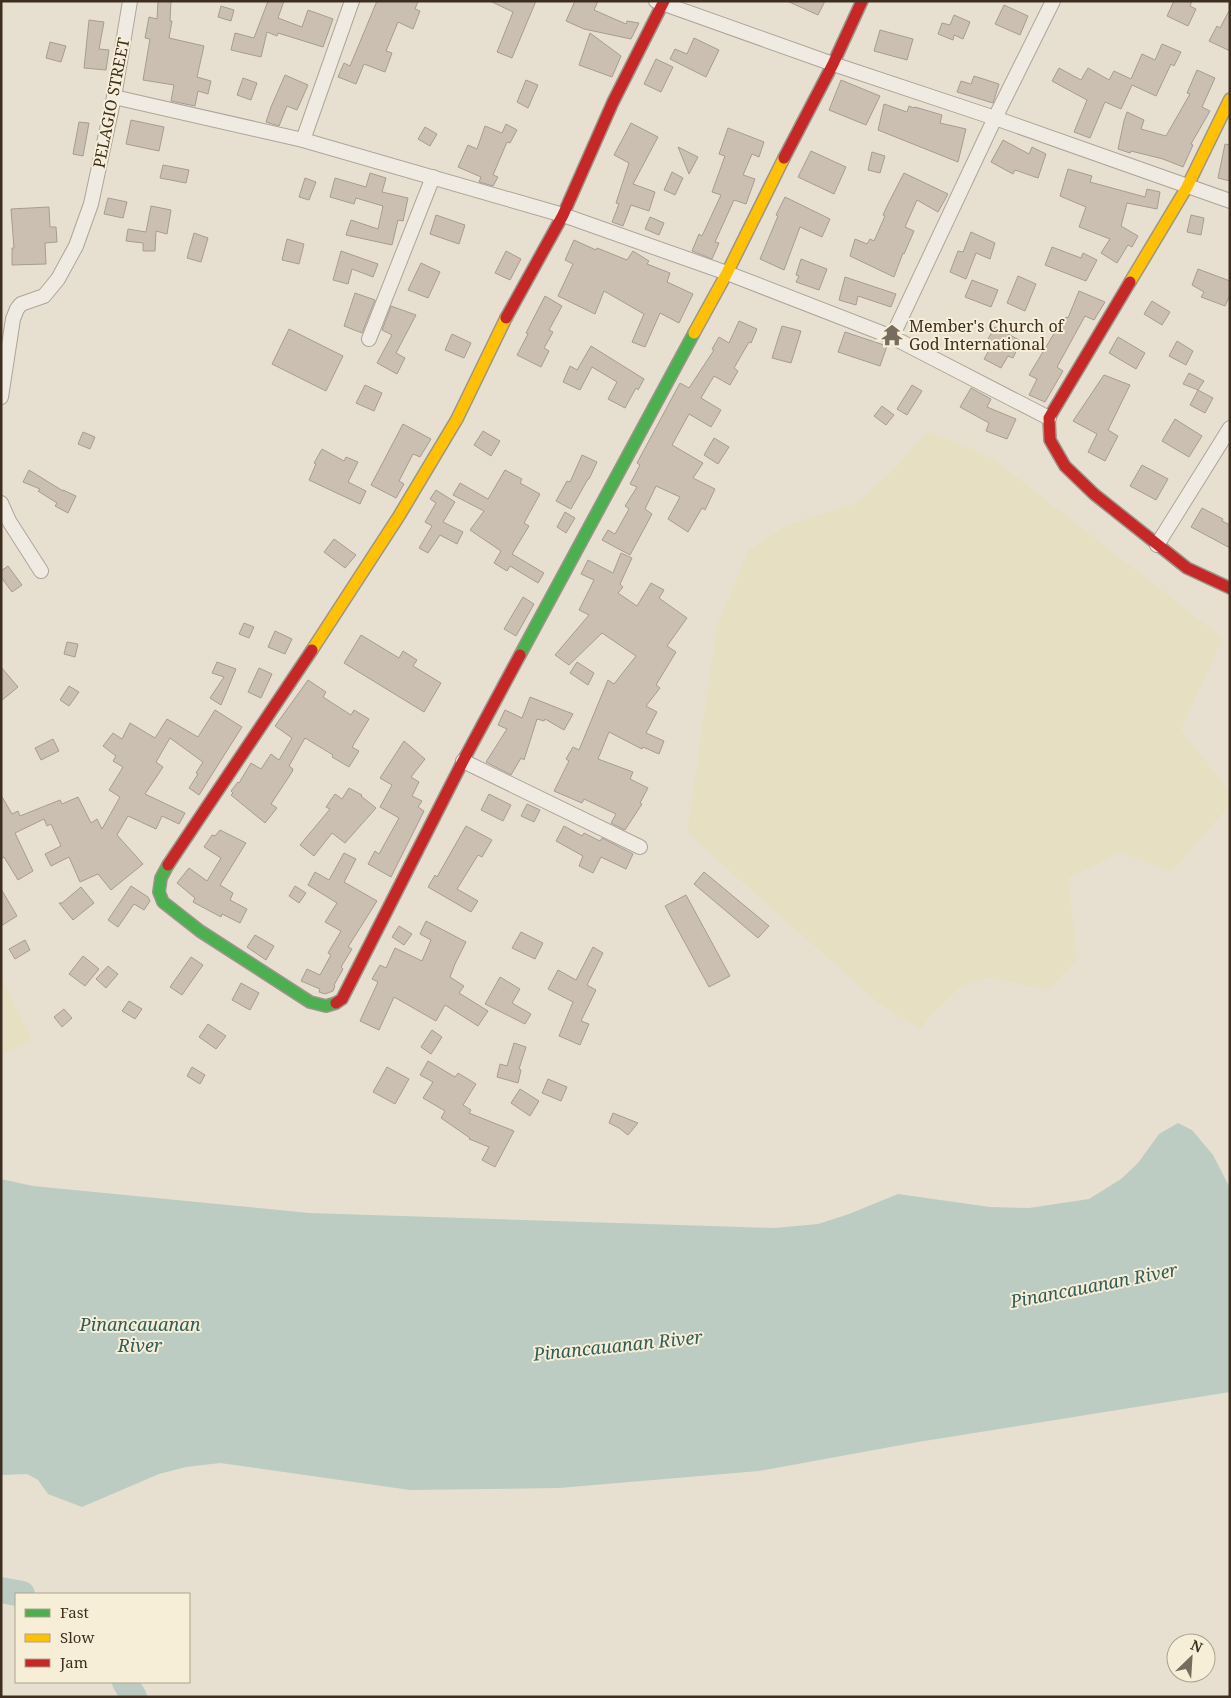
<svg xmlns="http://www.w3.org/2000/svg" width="1231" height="1698" font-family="'Noto Serif',serif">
<rect width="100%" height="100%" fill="#e7e0d1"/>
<!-- farmland -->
<g fill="#e6dfc2">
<path d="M927,431L991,457L1223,638L1181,730L1230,792V805L1171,872L1120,852L1068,879L1077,959L1049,990L989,978L962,986L936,1010L920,1029L877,1002L687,833L717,625L749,550L789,524L856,503L893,470Z"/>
<path d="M1,977L33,1040L1,1055Z"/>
</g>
<!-- water -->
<path fill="#bcccc2" d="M1178,1123L1192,1130L1213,1155L1230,1188V1392L918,1442L759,1471L559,1488L410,1490L220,1463L186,1467L159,1474L82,1507L48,1494L38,1480L27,1474L1,1475V1179L33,1186L309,1213L774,1228L818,1224L849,1214L898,1194L990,1207L1029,1208L1089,1199L1121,1179L1138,1163L1159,1134Z"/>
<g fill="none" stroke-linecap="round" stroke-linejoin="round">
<!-- river -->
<g stroke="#bcccc2" stroke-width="26">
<path d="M1,1590L22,1594"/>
<path d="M125,1682L134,1697"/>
</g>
</g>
<!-- building -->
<g fill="#cbbfb2" stroke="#a89c90">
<path d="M158,1H171L170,21H172L169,38L204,46L197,77L211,81L208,94L198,91L195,106L171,101L174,85L143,80L150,39L145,38L149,17L157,19Z"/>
<path d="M268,1H284L278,18L302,27L308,10L333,19L323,47L278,33L277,36L267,32L261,57L231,50L235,33L254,38Z"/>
<path d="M377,1H418L415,9L420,11L413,29L398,22L386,51L392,53L385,72L364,64L356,84L338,77L344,63L350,66Z"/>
<path d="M490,1H536L512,58L497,52L513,12Z"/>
<path d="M575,1H598L594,10L626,24L627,21L639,23L631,39L584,29L566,21Z"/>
<path d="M787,1H825L818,15Z"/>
<path d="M1174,1H1192L1190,6L1196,9L1188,26L1167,16Z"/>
<path d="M1004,5L1028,16L1020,35L995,24Z"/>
<path d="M221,6L234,10L231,21L218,17Z"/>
<path d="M1230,9V51L1209,41L1217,26L1220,28Z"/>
<path d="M954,15L970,22L963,39L954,35L953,40L938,34L942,23L950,25Z"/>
<path d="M89,20L104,22L99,49L109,50L106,70L84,68Z"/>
<path d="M880,30L913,39L907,60L874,51Z"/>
<path d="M590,33L621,56L612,77L579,65Z"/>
<path d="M694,38L719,50L706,77L670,59L675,49L687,54Z"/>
<path d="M50,42L66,46L61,62L46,58Z"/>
<path d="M1162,44L1181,52L1174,66L1171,64L1156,96L1132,85L1121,109L1105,102L1090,138L1074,132L1087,100L1052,81L1059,68L1081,80L1088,68L1109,80L1114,71L1131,79L1142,54L1155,60Z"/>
<path d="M656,59L673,67L661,92L644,84Z"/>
<path d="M1197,70L1215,78L1202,107L1210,111L1191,144L1193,145L1183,167L1163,159L1131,151L1130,153L1118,149L1124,121L1127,112L1144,120L1141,129L1166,136L1190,94L1187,93Z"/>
<path d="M285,75L308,85L297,110L287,106L279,126L266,122L271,107Z"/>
<path d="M974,76L999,84L993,103L957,92L961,81L971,84Z"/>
<path d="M243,78L257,83L251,100L237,95Z"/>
<path d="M526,80L538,85L528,108L517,102Z"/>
<path d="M841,80L880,96L866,125L829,110Z"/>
<path d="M884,104L907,112L909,106L914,108L915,107L942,115L940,123L966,129L958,162L878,130Z"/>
<path d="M131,120L164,127L159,151L126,144Z"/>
<path d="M79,122L89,123L83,156L73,154Z"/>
<path d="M631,123L658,137L633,184L655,192L649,211L631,205L623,226L612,222L619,204L616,203L629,163L614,155Z"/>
<path d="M506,124L517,130L510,143L507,142L493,175L498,177L493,186L479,182L481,177L458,167L468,145L477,149L485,126L502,133Z"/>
<path d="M425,127L437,134L430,146L418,139Z"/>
<path d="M728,128L764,142L759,157L752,154L743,175L755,179L746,204L734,200L715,242L719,243L712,259L692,251L699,234L702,236L721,195L712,192L725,156L719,154Z"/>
<path d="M1003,140L1029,154L1032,147L1046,154L1038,178L1015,170L1013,174L991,162Z"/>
<path d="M1225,144L1230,145V181L1218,178Z"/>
<path d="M678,147L698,157L689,174Z"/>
<path d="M811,151L846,167L834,194L798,177Z"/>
<path d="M872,152L885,156L880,173L868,170Z"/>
<path d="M163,165L189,170L186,183L160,178Z"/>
<path d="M1068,169L1092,176L1090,182L1145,197L1147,189L1160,192L1157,209L1127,203L1121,226L1138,236L1132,247L1128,245L1117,263L1101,253L1110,239L1079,227L1086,207L1060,196Z"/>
<path d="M672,172L683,178L675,195L664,190Z"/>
<path d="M370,173L386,178L382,192L408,198L403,221L398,220L392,245L346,235L351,220L378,229L383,206L356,198L354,204L330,197L335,178L366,187Z"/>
<path d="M904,173L948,194L938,212L917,200L905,227L914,231L904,254L903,253L894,277L850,256L855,239L867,244L870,239L874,241L885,216L883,215L888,204Z"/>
<path d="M305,178L316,182L309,200L299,197Z"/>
<path d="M785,197L830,219L822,237L800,227L784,270L760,259L778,216L776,215Z"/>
<path d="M108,198L127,202L123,218L104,214Z"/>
<path d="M151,206L171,210L167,234L156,231L155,251H143V243L126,241L128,229L146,232Z"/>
<path d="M49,207L50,227H56L57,242L45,243L46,264L12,265V248H14L11,209Z"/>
<path d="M436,215L465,225L459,244L430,234Z"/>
<path d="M1191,215L1204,218L1201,235L1187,232Z"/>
<path d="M650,217L664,223L659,235L645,229Z"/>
<path d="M971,232L995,243L990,259L976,253L966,279L950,272L958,251L963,252Z"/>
<path d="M194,233L208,238L201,262L187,258Z"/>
<path d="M287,239L304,244L299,264L282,260Z"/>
<path d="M574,240L596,250L597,248L627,260L633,251L649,261L647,264L670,273L667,282L693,294L679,323L660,313L645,347L632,342L644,314L604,291L595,314L558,296L573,264L565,260Z"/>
<path d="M1052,247L1081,258L1083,253L1097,260L1086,281L1045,265Z"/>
<path d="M341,251L378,264L373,277L352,269L348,284L333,280Z"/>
<path d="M506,251L521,259L510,280L495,273Z"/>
<path d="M801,259L827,269L819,290L796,282L799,276L796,275Z"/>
<path d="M421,263L440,272L428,298L408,290Z"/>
<path d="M1198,269L1230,281V295L1225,306L1201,297L1204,292L1192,285Z"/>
<path d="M1018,276L1036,284L1025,311L1007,303Z"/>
<path d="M845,277L896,294L891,307L858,296L856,305L839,300Z"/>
<path d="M972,280L998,290L991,307L965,297Z"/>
<path d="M1079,291L1105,302L1094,320L1085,316L1057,367L1063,371L1045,402L1029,395L1037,379L1029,375L1055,332L1057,333L1066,317L1068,318Z"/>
<path d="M355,293L375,300L362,333L344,326Z"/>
<path d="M545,296L562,306L549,330L553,332L544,348L549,351L541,367L517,355L528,334L526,333Z"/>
<path d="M1152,301L1170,312L1162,325L1144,314Z"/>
<path d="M391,306L416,315L396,353L405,358L397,374L377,363L392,335L382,330Z"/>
<path d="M739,321L757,329L751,343L749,342L734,368L738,371L730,385L714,376L701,398L721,410L711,427L689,414L672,445L703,463L693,478L715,489L705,510L702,508L688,532L668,519L680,497L656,486L645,509L652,514L630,555L602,540L608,530L615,534L629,509L625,506L637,487L630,484L640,465L637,463L680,383L689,388L714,350L712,349L719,337L729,343Z"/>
<path d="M782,326L801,331L791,363L772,358Z"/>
<path d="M995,327L1021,341L1013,358L1008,356L1001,368L984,359L991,347L985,344Z"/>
<path d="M289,329L343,356L326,391L272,364Z"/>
<path d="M845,332L887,346L880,366L838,352Z"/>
<path d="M452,334L471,343L464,358L445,350Z"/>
<path d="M1118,337L1145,353L1136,369L1109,353Z"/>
<path d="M1177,341L1193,351L1186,365L1169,356Z"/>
<path d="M591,346L644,379L638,390L636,388L625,408L608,399L617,382L592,367L580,390L563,382L570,366L577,370Z"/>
<path d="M1189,373L1204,381L1198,390L1183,384Z"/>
<path d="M1104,375L1130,385L1108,430L1118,436L1105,461L1088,452L1097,434L1073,421Z"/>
<path d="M365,385L382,393L374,411L356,403Z"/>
<path d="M912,385L922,391L907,415L897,409Z"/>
<path d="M971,388L991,399L987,407L1016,419L1007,439L986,431L989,423L960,407Z"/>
<path d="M1198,390L1213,398L1205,413L1190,405Z"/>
<path d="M882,406L894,415L886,425L874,416Z"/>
<path d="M1175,419L1202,436L1189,457L1162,441Z"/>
<path d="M403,424L431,439L420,457L413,454L399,481L404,484L396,498L371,485Z"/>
<path d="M483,431L500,441L491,456L474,445Z"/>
<path d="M83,432L95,437L90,449L78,444Z"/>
<path d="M714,438L729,447L718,464L704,455Z"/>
<path d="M322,449L344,461L346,457L358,462L348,482L366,491L360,504L309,480L316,464L314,463Z"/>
<path d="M582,455L597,462L589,479H588L571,509L556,501L567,481L570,482Z"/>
<path d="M1142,465L1168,479L1156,500L1130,486Z"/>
<path d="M29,470L63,491V490L76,496L68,513L55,506L57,503L38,491L40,489L23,482Z"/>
<path d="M505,470L522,479L520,483L540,494L524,523L529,526L512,554L544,573L538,583L510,566L507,571L494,563L501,551L470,530L484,511L453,495L460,483L488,499Z"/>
<path d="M436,490L455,502L443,522L463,532L457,544L440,535L428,553L419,548L432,526L425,522L436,503L430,499Z"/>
<path d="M1202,508L1223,519L1222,521L1230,525V548L1191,527Z"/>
<path d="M565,512L575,518L566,533L557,527Z"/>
<path d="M334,539L356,555L345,568L324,552Z"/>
<path d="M621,553L632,558L620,584L623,587L618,593L637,606L651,583L664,590L659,598L687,618L667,646L676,652L656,685L660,688L646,706L657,712L646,733L664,741L659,754L643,747L642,749L609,732L598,759L633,772L630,779L648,788L640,803L642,804L625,830L611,823L616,814L584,799L582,803L554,791L569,761L566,759L573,747L579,750L608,680L614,684L636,656L602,633L569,665L555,655L589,615L579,610L594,580L581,574L588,560L613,573Z"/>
<path d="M8,566L22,585L12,592L1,577V571Z"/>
<path d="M523,597L534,604L516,636L504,629Z"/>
<path d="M244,623L254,627L249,638L239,634Z"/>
<path d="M275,631L292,639L285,654L268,647Z"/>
<path d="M361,635L399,658L403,651L417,660L413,666L441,683L424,712L344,663Z"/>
<path d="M67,642L78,644L75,657L64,654Z"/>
<path d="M217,662L236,669L221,705L210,698L224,677L212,673Z"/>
<path d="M577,662L594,673L588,685L570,673Z"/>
<path d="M1,667L18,687L1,701Z"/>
<path d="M259,668L272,674L261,698L248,692Z"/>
<path d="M308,680L326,692L323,697L351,715L354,710L369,719L352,747L359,751L349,767L332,757L333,755L305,738L289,766L293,769L292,772L271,804L277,808L265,823L231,795L233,793L231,791L238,782L239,783L251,763L261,769L271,754L279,760L292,738L275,726Z"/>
<path d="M69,686L79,692L69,706L60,700Z"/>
<path d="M530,697L573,714L564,730L545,719L544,721L537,719L524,760L521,758L511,775L486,762L507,729L498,725L505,710L522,718Z"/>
<path d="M215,710L242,727L199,795L189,788L198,774L196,773L203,762L170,738L156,762L163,767L145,794L185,813L179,824L162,816L156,829L128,816L117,835L143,864L111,890L98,874L80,882L69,857L51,866L45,854L61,846L51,824L47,826L44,819L15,833L33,871L18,880L4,857L1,859V795L12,814L18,811L20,816L60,800L62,804L78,797L91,823L97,819L102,829L120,797L109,790L123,767L113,761L116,756L103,746L113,733L122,739L130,723L155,738L167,719L198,737Z"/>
<path d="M53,739L59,751L41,760L35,748Z"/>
<path d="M404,741L425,759L411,777L419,782L412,796L422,801L418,807L424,811L391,877L368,864L375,851L379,854L399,818L380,807L392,785L380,778Z"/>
<path d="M349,788L362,795L361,796L376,808L345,843L332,833L314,856L300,845L330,809L326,807L335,794L342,799Z"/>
<path d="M489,794L511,805L503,821L481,810Z"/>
<path d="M527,804L540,810L534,822L521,816Z"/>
<path d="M466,826L492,840L482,857L478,855L457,889L478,901L471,912L428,887L435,875L437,877Z"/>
<path d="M564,826L582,836L584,833L600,841L602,838L633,854L626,869L601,857L593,873L579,866L583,856L556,841Z"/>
<path d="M220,830L246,843L220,885L233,893L230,900L247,909L240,923L222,914L221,917L193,902L195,898L177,883L189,868L207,881L221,858L204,847L212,835L215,836Z"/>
<path d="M344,853L356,859L344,882L377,901L348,947L352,949L341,967L343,969L334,985L335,986L333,991L325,994L319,992L320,989L301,981L307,969L320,975L331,955L328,953L341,931L325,922L337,903L308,885L315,872L329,880Z"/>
<path d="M704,872L769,926L758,938L694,884Z"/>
<path d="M131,886L148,897L150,901L144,910L134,904L118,927L108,920Z"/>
<path d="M295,886L306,893L299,903L289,896Z"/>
<path d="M81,887L94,903L73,920L59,903H62Z"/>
<path d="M1,889L17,916L1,926Z"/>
<path d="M686,895L730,976L709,987L665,906Z"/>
<path d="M426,921L466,942L455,964L450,977L464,986L459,993L488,1011L478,1026L445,1005L436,1021L394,997L379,1030L360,1021L378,982L372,979L380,965L386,968L395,948L422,961L431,940L420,934Z"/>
<path d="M399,926L412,934L404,945L392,937Z"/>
<path d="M521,932L543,943L535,959L512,948Z"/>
<path d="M255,935L274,946L266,960L247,947Z"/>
<path d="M25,940L30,950L15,959L9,949Z"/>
<path d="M593,947L603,953L587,985L596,990L581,1021L589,1024L580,1045L559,1036L573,1002L548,989L558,970L576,980Z"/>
<path d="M83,956L99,969L85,986L69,974Z"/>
<path d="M191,957L203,965L182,995L170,987Z"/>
<path d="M108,966L118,974L106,988L96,979Z"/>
<path d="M500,977L520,989L512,1003L531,1014L525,1024L485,1004Z"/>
<path d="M241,983L259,993L250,1010L232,1000Z"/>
<path d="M129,1001L142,1009L135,1019L122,1011Z"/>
<path d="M64,1009L72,1018L62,1027L54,1017Z"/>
<path d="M208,1024L226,1036L216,1049L199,1037Z"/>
<path d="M432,1030L442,1037L431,1054L421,1047Z"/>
<path d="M514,1043L526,1047L519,1069L521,1070L518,1083L497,1077L500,1064L507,1066Z"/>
<path d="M428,1061L455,1077L458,1073L476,1084L463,1105L471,1110L469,1113L514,1131L495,1167L482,1160L489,1147L469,1139L470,1138L441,1118L445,1111L423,1098L433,1082L420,1075Z"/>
<path d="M192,1067L205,1075L200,1084L187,1076Z"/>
<path d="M387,1067L409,1079L395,1104L373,1092Z"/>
<path d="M548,1079L567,1087L561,1101L542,1093Z"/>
<path d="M520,1089L539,1101L530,1116L511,1103Z"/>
<path d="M613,1113L638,1123L628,1135L619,1128L609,1123Z"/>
</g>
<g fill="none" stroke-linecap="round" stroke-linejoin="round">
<!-- street casing -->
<g stroke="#ada599" stroke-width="16">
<g id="street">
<path d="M656,1L833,64L995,118L1230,201"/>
<path d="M114,97L303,140L563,215L727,273L892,337L1049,418"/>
<path d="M303,140L352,1"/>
<path d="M892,337L995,118L1053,1"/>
<path d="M369,339L433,177"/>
<path d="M1,397L13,319L17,309L21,304L44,296L58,279L76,246L91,204L114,97L130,1"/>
<path d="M1,503L9,521L41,571"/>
<path d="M1157,545L1230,428"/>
<path d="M463,761L640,847"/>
</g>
</g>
<!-- fast casing -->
<g stroke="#9c958a" stroke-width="14">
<g id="fast">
<path d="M520,655L694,333"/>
<path d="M168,865L161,878L159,892L163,902L200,931L310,1002L326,1006L336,1003"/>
</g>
</g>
<!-- slow casing -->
<g stroke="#9c958a" stroke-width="14">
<g id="slow">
<path d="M1130,282L1187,187L1230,99"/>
<path d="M694,333L727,273L784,158"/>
<path d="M312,650L399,516L457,419L506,318"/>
</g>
</g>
<!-- jam casing -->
<g stroke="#9c958a" stroke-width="14">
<g id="jam">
<path d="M784,158L833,64L862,1"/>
<path d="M1130,282L1049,418L1050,440L1065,466L1094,494L1187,568L1230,588"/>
<path d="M506,318L563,215L613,102L664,1"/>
<path d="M168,865L312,650"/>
<path d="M336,1003L342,999L463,761L520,655"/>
</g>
</g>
<!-- street -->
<use href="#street" stroke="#efebe3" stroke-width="14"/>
<!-- fast -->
<use href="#fast" stroke="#4caf50" stroke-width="11"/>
<!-- slow -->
<use href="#slow" stroke="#ffc107" stroke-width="11"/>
<!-- jam -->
<use href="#jam" stroke="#c62828" stroke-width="11"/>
</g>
<!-- icons -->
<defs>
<g id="temple-bare" transform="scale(1.725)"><path d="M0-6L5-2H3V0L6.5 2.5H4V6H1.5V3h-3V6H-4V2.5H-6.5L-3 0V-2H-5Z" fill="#786c5e" stroke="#f7eed8" stroke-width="2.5" paint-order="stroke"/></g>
</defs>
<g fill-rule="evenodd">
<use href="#temple-bare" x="892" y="335"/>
</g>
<g text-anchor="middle" stroke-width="4" stroke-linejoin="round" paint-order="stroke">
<!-- street labels -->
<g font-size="16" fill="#3d2e20" stroke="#f7eed8">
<text transform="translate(111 103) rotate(-79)" y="6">PELAGIO STREET</text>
</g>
<!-- poi labels -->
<g font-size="16" fill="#3d2e20" stroke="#f7eed8" text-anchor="start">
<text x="909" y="332">Member's Church of<tspan x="909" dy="18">God International</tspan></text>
</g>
<!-- water labels -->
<g font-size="18" font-style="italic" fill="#2f5d5a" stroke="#f7eed8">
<text transform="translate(1094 1286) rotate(-11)" y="6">Pinancauanan River</text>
<text x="140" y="1331">Pinancauanan<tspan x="140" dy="21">River</tspan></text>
<text transform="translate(618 1346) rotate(-6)" y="6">Pinancauanan River</text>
</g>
</g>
<!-- border -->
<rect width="1231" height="1698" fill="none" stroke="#3d2e20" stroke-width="5"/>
<!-- legend -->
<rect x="15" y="1593" width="175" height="90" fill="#f7eed8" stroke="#ada18e"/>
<rect x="25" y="1609" width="25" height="8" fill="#4caf50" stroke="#ada18e"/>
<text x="60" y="1618" font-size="15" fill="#3d2e20">Fast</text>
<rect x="25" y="1634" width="25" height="8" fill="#ffc107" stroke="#ada18e"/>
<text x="60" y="1643" font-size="15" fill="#3d2e20">Slow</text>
<rect x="25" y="1659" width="25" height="8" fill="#c62828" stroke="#ada18e"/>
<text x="60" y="1668" font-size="15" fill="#3d2e20">Jam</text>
<!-- north arrow -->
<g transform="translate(1191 1658) rotate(25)"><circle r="24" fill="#f7eed8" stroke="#ada18e"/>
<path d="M0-4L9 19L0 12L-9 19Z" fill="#786c5e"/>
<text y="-8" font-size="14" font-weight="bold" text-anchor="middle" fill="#3d2e20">N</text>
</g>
</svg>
